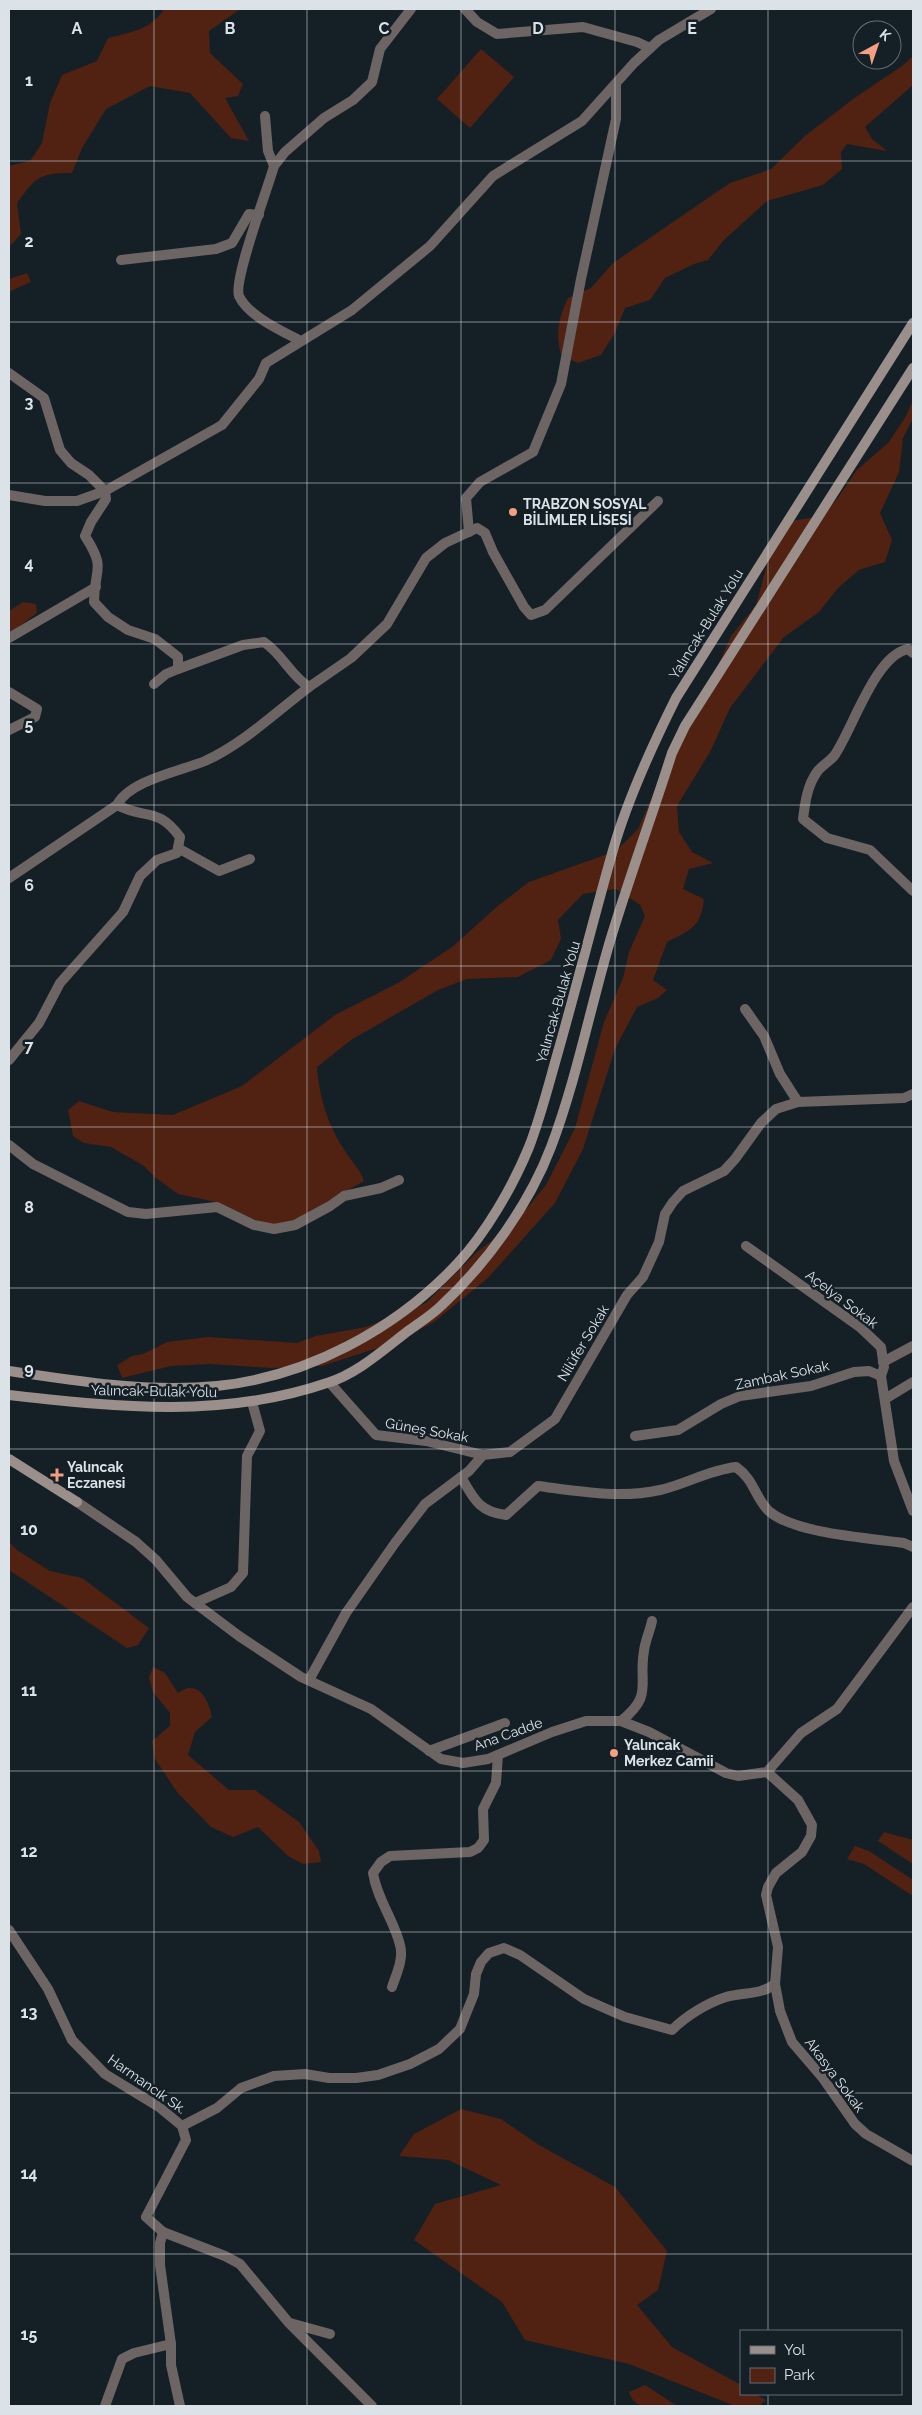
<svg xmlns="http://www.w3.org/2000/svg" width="922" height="2415" font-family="Raleway,sans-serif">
<rect width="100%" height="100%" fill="#141f26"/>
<!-- green -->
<g fill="#512212">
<path d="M164,9H240L209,31L210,53L243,84L238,96L225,98L249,141L231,138L190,93L150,86L106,109L82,148L72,173C39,173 36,177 17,203L21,234L9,247V166L30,161L42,143L50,103L62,75L97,61L108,38C131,32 151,30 164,9Z"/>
<path d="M481,49L514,77L470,128L437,99Z"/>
<path d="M913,56V85L865,127L872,139L887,151L847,144L841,152L842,169L823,185L767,201L724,240L708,260L694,264L665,278L650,300L625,308L615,333L601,355L578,363L561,355C555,333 559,317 568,298L591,288L613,263L730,183L771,169L805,136L853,99L902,66Z"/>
<path d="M27,273L31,282L9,292V279Z"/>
<path d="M913,400V418L903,438L899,472L880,513L892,540L885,562L859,570L838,588L819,612L784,637L730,708L710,752L677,806L679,832L692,852L713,863L689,869L683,889L704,899C701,927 691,930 667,942L653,980L667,990L658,998L637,1007L615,1049L583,1149L555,1203L488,1278L434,1322L393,1343L322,1366L273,1368L210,1364L171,1366L122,1378L117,1365L132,1356L143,1354L167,1342L208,1337L297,1343L316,1336L366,1327L426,1303L478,1251L513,1225L546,1185L575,1128L604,1022L623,978L629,952L645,916L640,905L616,889L583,894L558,920L561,939L551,960L518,977L467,979L438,990L351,1040L317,1067C319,1097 328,1126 345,1151C352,1162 360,1169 364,1181L293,1221L273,1225L253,1219L220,1203L178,1194L156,1178L144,1166L111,1147L84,1143L73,1136L68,1110L79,1101L113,1112L173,1115L242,1086L335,1015L398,983L452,947L500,904L529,882L616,851L638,829L679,735L701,704L731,636L756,605L773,542L791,521L822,516L837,499L857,470L889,442L906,416Z"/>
<path d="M23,602L36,604L37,613L9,634V611Z"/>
<path d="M9,1542L17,1550L50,1571L82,1578L149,1628L138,1645L127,1648L9,1570Z"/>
<path d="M153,1667L165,1673L178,1693C181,1691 186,1688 189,1688C204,1687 210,1707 212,1717L195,1732L188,1755L229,1790H255L299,1822L319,1851L321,1862L303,1864L288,1856L258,1827L233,1837L211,1827L177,1792L155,1759L152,1741L170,1726V1713L153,1692L149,1678Z"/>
<path d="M884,1832L913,1840V1864L878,1841Z"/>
<path d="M855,1846L869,1851L913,1880V1896L864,1864L847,1859Z"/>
<path d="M461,2109L501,2119L539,2145L615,2187L667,2251L658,2290L637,2305L672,2347L741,2385V2394H755L766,2400L759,2406H735L629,2364L525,2340L502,2302L414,2240L435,2204L501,2185L448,2160L399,2156L414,2134Z"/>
<path d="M645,2385L677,2406C659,2406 635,2413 629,2392Z"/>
</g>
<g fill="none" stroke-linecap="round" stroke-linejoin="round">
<!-- street -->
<g stroke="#6c6563" stroke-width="10">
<path d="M465,9L477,22L497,34L583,27L637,42L650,48"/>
<path d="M265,116L268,151L274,166"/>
<path d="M121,260L216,249L232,243L249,214L259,215"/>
<path d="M301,341C282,331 248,316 239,296C233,280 268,188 274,166L285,152L324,118L353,100L372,82L380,49L411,9"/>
<path d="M9,373L44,398L60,450L71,463L89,475L105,491L106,499L91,522L85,536C107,570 94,568 94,602L108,617L128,630L155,639L178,657V669L166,674L154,684"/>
<path d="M9,495L45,501H77L105,491L222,425L259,379L266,363L352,310L430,246L493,176L582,121L634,63L659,40L711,9"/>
<path d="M469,532L466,498L480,482L533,452L561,384L581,279L616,119V85"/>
<path d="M9,638L96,587"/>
<path d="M913,653L908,649C875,655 852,731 834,756C829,762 821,766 817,772C807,786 805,803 803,819L827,838L870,850L913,891"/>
<path d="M178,669L243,645L264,642C284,656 290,675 309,687L351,658L387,624L426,558L445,543L477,528L485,533L493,552L524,607L531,615L545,610L658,501"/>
<path d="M9,692L37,709L35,717L9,730"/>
<path d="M178,848L219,871L250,859"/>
<path d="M9,878L117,805"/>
<path d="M745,1009L764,1036L780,1074L798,1102"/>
<path d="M9,1060L39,1023L60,983L123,912L140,876L157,860L177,853L180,837C157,806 146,820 117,805C130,780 181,771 205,761C243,744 276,712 309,687"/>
<path d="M9,1145L33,1164L128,1212L146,1214L217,1207L254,1225L274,1229L295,1225L330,1206L344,1196L381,1188L399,1180"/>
<path d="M746,1246L861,1328L881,1347L884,1367L881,1376L894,1461L913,1511"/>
<path d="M883,1362L913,1346"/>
<path d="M330,1383L376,1435L426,1441L483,1455"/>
<path d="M885,1399L913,1382"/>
<path d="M635,1436L678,1430L721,1404L740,1396L811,1386L854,1372L869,1371L881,1376"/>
<path d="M461,1477C474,1499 479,1512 506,1515L538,1486C577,1491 620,1499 660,1490C686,1484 709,1470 736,1467C755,1480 755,1499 770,1512C797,1534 869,1538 904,1543L913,1547"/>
<path d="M77,1502L136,1542L156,1560L187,1597L239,1636L301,1677L371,1709L441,1759L463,1763L488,1759L552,1732L586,1721H621L649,1732L726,1773L738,1776L767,1772L801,1733L837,1709L913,1607"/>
<path d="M195,1603L231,1587L243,1573L247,1456L260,1431L252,1402"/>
<path d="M309,1680L346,1613L395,1543L425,1504L469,1471L483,1455L510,1452L555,1419L627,1295L643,1277L659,1242L665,1214L673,1202L683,1191L724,1171L735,1159L761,1123L776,1109L798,1102L904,1098L913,1094"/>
<path d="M621,1721C654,1695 638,1684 644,1651C645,1641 650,1631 652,1621"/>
<path d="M429,1751L505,1723"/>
<path d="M767,1772L798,1800L812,1825L811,1836L802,1852L776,1873L768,1887L766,1895L778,1947L775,1984L780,2011L792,2042L822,2077L855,2124L866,2134L913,2161"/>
<path d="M9,1930L48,1989L72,2040L105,2074L159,2107L182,2126L186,2140L146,2217L163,2232L225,2256L240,2264L289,2323L372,2406"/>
<path d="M392,1987C396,1975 404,1959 400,1945C394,1920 377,1899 373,1873L381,1862L390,1856L470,1852L478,1848L484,1840L483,1809L496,1783L498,1755"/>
<path d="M182,2126L217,2108L241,2088L274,2076L305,2074L329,2078H356L378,2075L410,2064L439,2049L460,2029L474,1994L476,1974L481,1962L489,1953L504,1948L520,1955L584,1999L625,2017L672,2030C686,2016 707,2003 726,1997C743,1992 761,1995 775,1984"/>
<path d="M163,2232L160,2243V2265L171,2344V2365L180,2406"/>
<path d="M290,2323L330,2334"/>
<path d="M105,2406L122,2359L134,2353L171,2344"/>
</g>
<!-- secondary -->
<g stroke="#9a8f8b" stroke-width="10">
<path d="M9,1371C78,1381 147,1393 217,1386C307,1377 396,1329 457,1264C486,1233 513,1186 529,1147C541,1116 549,1083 558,1052C577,985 594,917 613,850C628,798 652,746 676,698L913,323"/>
<path d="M9,1395C118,1407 221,1419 327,1383C357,1374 383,1350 408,1331C419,1323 432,1315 442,1305C487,1263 529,1205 551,1147C576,1081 590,1009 610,941C629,878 652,816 672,753L685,726L913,368"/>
<path d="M9,1459L77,1502"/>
</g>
</g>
<!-- grid -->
<path fill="none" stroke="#dbe2e8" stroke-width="1" stroke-opacity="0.55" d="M154,9V2406M307,9V2406M461,9V2406M615,9V2406M768,9V2331M9,161H913M9,322H913M9,483H913M9,644H913M9,805H913M9,966H913M9,1127H913M9,1288H913M9,1449H913M9,1610H913M9,1771H913M9,1932H913M9,2093H913M9,2254H913M768,2394V2406"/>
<!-- markers -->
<g fill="#f39f83" stroke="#141f26" stroke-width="2">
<circle cx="513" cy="512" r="5"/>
<path d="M54.5 1467.5h5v5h5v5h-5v5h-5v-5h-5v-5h5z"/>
<circle cx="614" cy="1753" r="5"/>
</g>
<g text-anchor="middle" stroke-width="5" stroke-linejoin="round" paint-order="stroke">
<!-- poi labels -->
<g font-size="14" font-weight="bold" fill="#dbe2e8" stroke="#141f26" text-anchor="start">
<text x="523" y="509">TRABZON SOSYAL<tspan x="523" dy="16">BİLİMLER LİSESİ</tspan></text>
<text x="67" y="1472">Yalıncak<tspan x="67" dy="16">Eczanesi</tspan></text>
<text x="624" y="1750">Yalıncak<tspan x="624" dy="16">Merkez Camii</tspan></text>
</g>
<!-- street labels -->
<g font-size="14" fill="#dbe2e8" stroke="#141f26">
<text transform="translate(706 624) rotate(-58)" y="5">Yalıncak-Bulak Yolu</text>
<text transform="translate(558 1002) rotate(-74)" y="5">Yalıncak-Bulak Yolu</text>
<text transform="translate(842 1299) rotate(37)" y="5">Açelya Sokak</text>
<text transform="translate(583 1343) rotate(-59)" y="5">Nilüfer Sokak</text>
<text transform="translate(782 1375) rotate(-12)" y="5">Zambak Sokak</text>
<text transform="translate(154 1391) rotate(1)" y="5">Yalıncak-Bulak Yolu</text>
<text transform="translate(427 1430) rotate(10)" y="5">Güneş Sokak</text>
<text transform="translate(508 1734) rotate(-20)" y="5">Ana Cadde</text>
<text transform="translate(835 2075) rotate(53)" y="5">Akasya Sokak</text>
<text transform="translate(147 2084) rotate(35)" y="5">Harmancık Sk.</text>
</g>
</g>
<g font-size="16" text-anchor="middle" font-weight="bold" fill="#dbe2e8" stroke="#141f26" stroke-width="5" stroke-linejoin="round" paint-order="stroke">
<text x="77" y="34">A</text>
<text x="230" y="34">B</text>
<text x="384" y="34">C</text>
<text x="538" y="34">D</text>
<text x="692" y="34">E</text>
<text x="29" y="86">1</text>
<text x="29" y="247">2</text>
<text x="29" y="408">3</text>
<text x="29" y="569">4</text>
<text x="29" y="730">5</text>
<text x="29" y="891">6</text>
<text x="29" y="1052">7</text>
<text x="29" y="1213">8</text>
<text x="29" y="1374">9</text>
<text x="29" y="1535">10</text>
<text x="29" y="1696">11</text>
<text x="29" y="1857">12</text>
<text x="29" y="2018">13</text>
<text x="29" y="2179">14</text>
<text x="29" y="2340">15</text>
</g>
<!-- border -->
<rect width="922" height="2415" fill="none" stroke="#dbe2e8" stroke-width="20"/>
<!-- legend -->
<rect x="740" y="2330" width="162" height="65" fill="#141f26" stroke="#646d74"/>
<rect x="750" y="2346" width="25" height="8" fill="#9a8f8b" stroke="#646d74"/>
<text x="784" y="2355" font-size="15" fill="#dbe2e8">Yol</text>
<rect x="750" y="2368" width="25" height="15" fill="#512212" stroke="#646d74"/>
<text x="784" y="2380" font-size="15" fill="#dbe2e8">Park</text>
<!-- north arrow -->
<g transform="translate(877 45) rotate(40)"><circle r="24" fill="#141f26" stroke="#646d74"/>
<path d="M0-4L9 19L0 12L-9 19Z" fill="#f39f83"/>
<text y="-8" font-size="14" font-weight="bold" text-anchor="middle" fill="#dbe2e8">K</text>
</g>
</svg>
